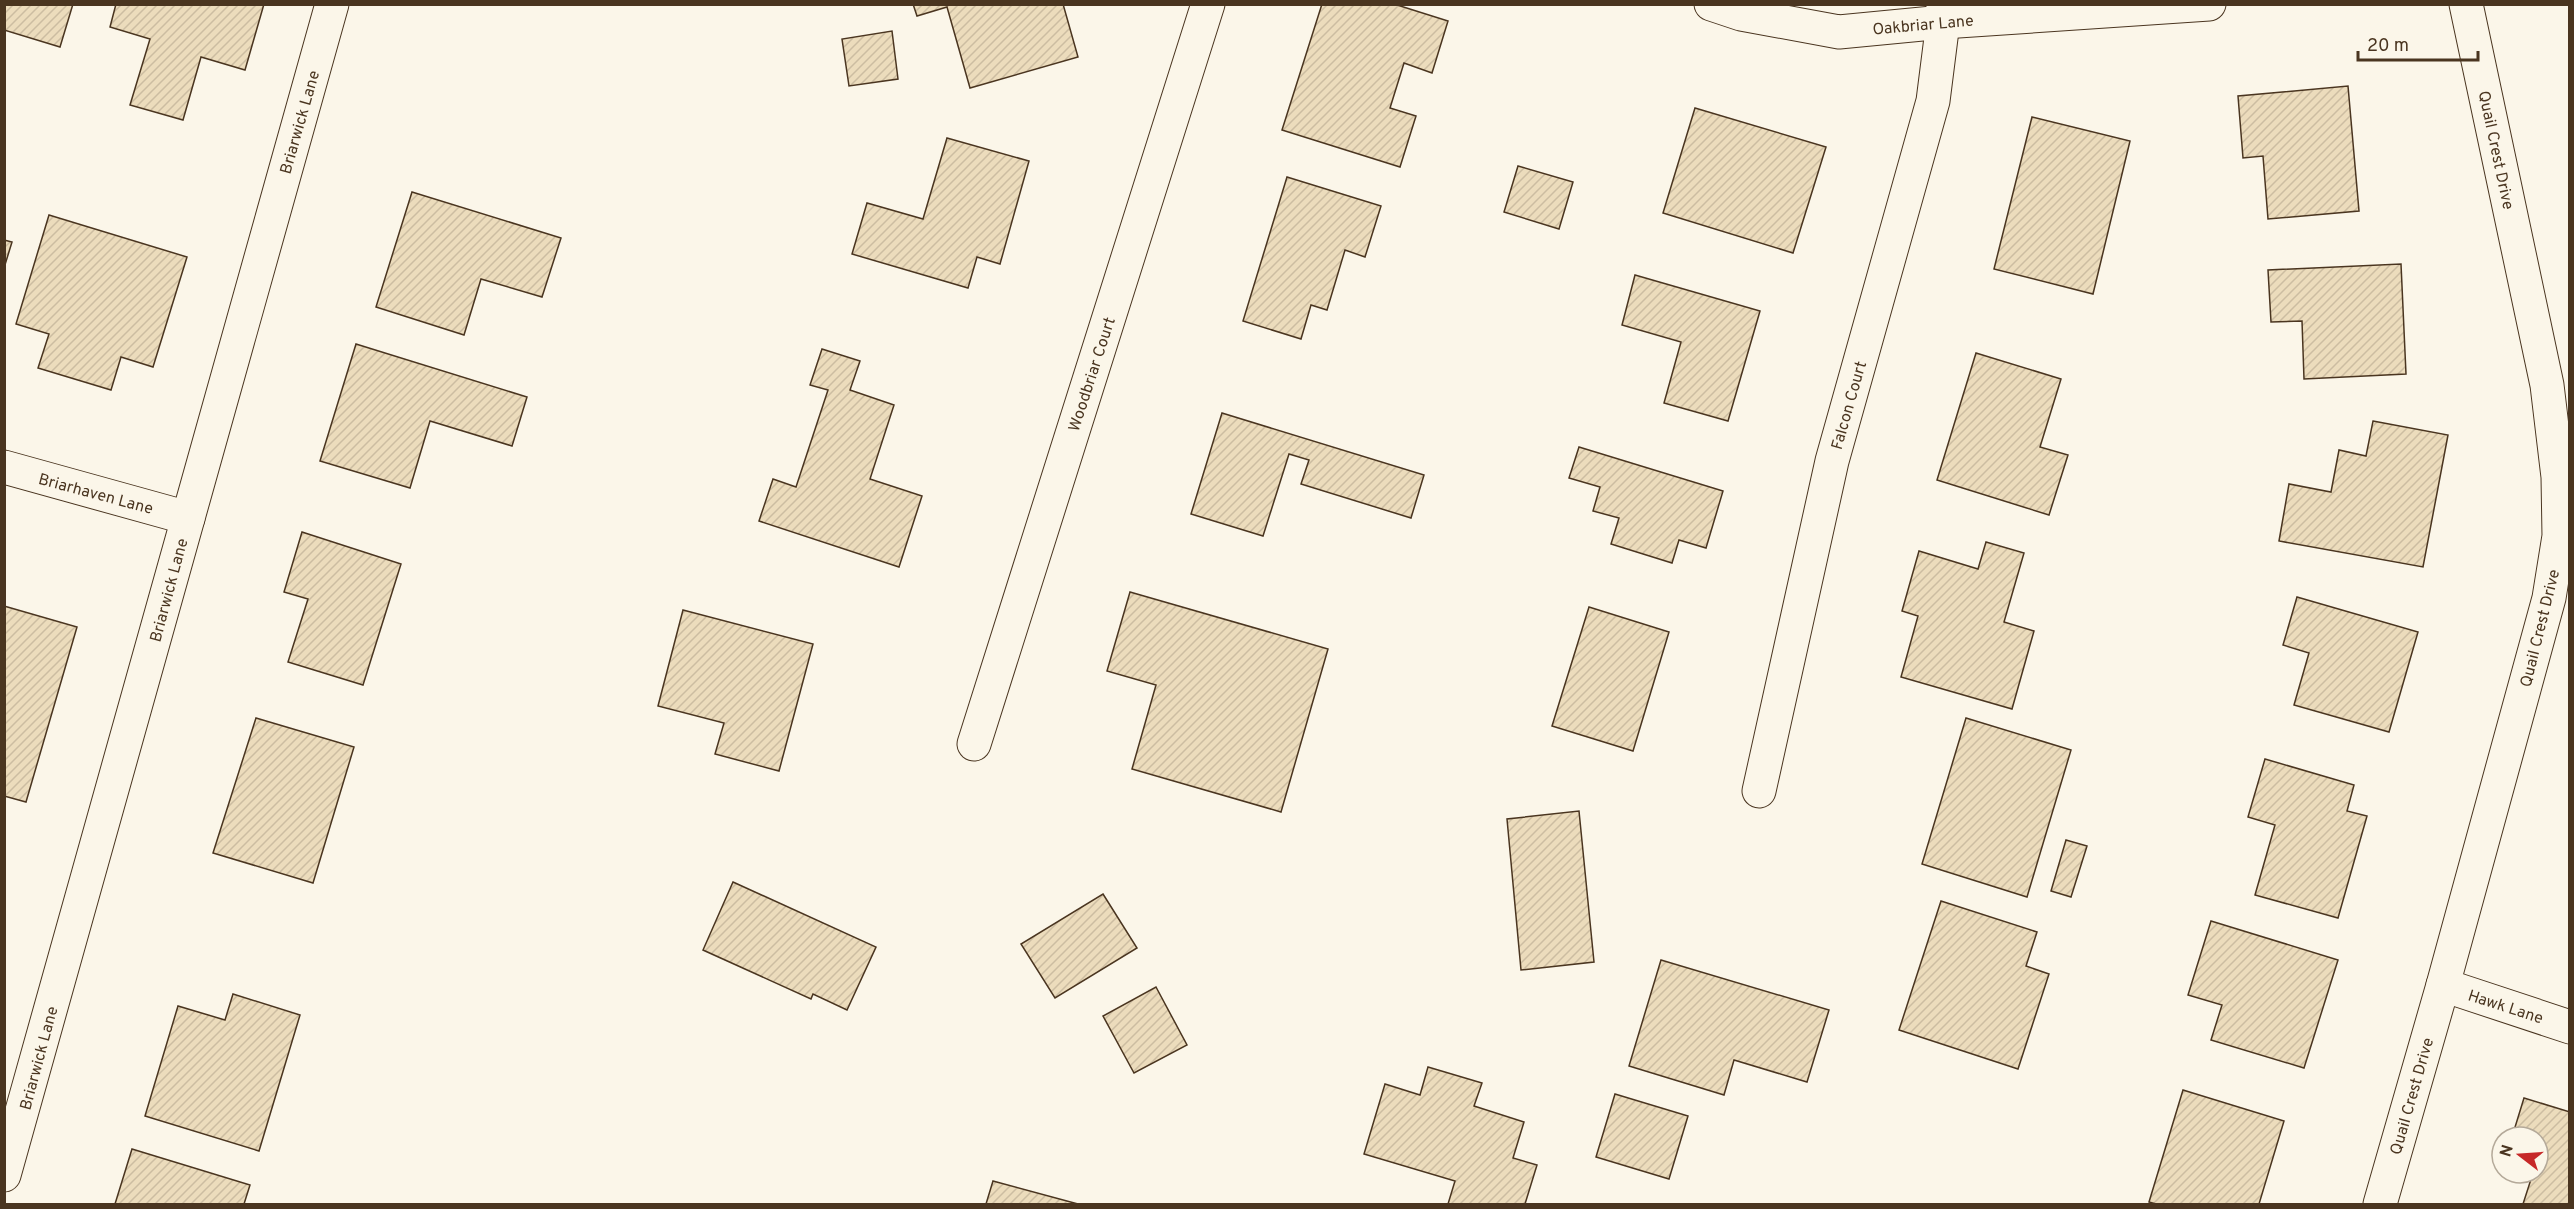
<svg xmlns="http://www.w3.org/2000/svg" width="2574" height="1209" font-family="Overpass,sans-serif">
<defs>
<pattern id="building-hatch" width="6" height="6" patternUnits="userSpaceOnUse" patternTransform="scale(1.5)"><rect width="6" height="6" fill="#ecdcbc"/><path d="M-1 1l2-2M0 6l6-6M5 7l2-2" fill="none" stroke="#ccbda1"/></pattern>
</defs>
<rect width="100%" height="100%" fill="#fbf6e9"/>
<!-- building -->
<g fill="url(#building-hatch)" stroke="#4a3520" stroke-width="1.5">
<path d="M4,4H73L60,47L4,30Z"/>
<path d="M116,4H264L245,70L201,57L183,120L130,105L150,39L110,27Z"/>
<path d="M913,4H1063L1078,57L970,88L947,7L917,16Z"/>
<path d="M1322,4H1394L1448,21L1432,73L1404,63L1390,108L1416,116L1400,167L1282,130Z"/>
<path d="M892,31L898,79L849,86L842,39Z"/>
<path d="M2348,86L2359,211L2268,219L2263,156L2243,158L2238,96Z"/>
<path d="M1695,108L1826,147L1793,253L1663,213Z"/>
<path d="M2032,117L2130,141L2093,294L1994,269Z"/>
<path d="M947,138L1029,161L1000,264L977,257L968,288L852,254L867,203L923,219Z"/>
<path d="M1518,166L1573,182L1559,229L1504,212Z"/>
<path d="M1287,177L1381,206L1365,257L1345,250L1327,310L1311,305L1301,339L1243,321Z"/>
<path d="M412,192L561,238L542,297L481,279L464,335L376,307Z"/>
<path d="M49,215L187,257L153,367L121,357L111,390L38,368L49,334L16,324Z"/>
<path d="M4,240L12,242L4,268Z"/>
<path d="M2401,264L2406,374L2304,379L2302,321L2271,322L2268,270Z"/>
<path d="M1635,275L1760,311L1728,421L1664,403L1681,342L1622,325Z"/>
<path d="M356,344L527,397L512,446L430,421L410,488L320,461Z"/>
<path d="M822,349L860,361L850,390L894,405L870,479L922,496L899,567L759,521L773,479L796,487L828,390L810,385Z"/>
<path d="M1976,353L2061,379L2040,447L2068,455L2049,515L1937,480Z"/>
<path d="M1222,413L1424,475L1411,518L1301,484L1309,460L1289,454L1263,536L1191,514Z"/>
<path d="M2373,421L2448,435L2423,567L2279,541L2289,484L2331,492L2339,450L2366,456Z"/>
<path d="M1579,447L1723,491L1706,548L1679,540L1672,563L1611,544L1619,518L1593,511L1600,487L1569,478Z"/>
<path d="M302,532L401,564L363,685L288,662L308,599L284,592Z"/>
<path d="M1986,542L2024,553L2004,622L2034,631L2012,709L1901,677L1918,616L1902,611L1919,551L1978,569Z"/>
<path d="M1130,592L1328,649L1281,812L1132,769L1156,685L1107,671Z"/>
<path d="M2297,597L2418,632L2389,732L2294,705L2309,653L2283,645Z"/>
<path d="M4,606L77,627L26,802L4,796Z"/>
<path d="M1589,607L1669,632L1633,751L1552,726Z"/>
<path d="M683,610L813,644L779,771L715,754L724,723L658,706Z"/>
<path d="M256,718L354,747L313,883L213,853Z"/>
<path d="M1966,718L2071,750L2027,897L1922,864Z"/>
<path d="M2265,759L2354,785L2347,811L2367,816L2338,918L2255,895L2275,825L2248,817Z"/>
<path d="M1579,811L1594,962L1521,970L1507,819Z"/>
<path d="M2066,840L2087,846L2071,897L2051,891Z"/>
<path d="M733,882L876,947L847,1010L813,994L811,999L703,950Z"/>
<path d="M1103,894L1137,948L1055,998L1021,944Z"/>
<path d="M1941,901L2037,932L2026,966L2049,974L2018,1069L1899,1030Z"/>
<path d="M2211,921L2338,960L2304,1068L2211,1040L2222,1005L2188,995Z"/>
<path d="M1661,960L1829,1010L1807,1082L1734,1060L1724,1095L1629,1066Z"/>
<path d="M1156,987L1187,1045L1134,1073L1103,1016Z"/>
<path d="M233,994L300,1015L259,1151L145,1116L178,1006L225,1020Z"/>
<path d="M1428,1067L1482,1083L1474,1106L1524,1122L1513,1158L1537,1165L1525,1204H1448L1455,1181L1364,1154L1385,1084L1420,1095Z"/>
<path d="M2183,1090L2284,1121L2259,1204H2156L2149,1202Z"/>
<path d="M1615,1094L1688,1116L1669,1179L1596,1157Z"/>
<path d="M2524,1098L2570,1112V1204H2523L2533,1173H2538V1137H2512Z"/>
<path d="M132,1149L250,1185L244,1204H115Z"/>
<path d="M993,1181L1078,1204H986Z"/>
</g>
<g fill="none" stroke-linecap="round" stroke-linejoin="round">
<!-- minor casing -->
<g stroke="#4a3520" stroke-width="35">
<g id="minor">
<path d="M1711,4L1741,14L1839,32L1943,22L2209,4"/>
<path d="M4,467L188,518"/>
<path d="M974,744L1208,4"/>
<path d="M1759,791L1832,461L1933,101L1943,22V4"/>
<path d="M2443,985L2570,1027"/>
<path d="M4,1175L332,4"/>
<path d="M2380,1204L2443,985L2549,598L2559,536L2558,477L2547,385L2466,4"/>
</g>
</g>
<!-- minor -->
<use href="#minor" stroke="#fbf6e9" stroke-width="33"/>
</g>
<g text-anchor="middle" stroke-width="4.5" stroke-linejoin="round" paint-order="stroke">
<!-- street labels -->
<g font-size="16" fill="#4a3520" stroke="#fbf6e9">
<text transform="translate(1923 24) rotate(-5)" y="6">Oakbriar Lane</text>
<text transform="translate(299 122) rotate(-74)" y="6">Briarwick Lane</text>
<text transform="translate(2497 150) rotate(78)" y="6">Quail Crest Drive</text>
<text transform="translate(1091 374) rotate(-72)" y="6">Woodbriar Court</text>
<text transform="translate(1848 405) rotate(-74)" y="6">Falcon Court</text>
<text transform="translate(96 493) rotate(15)" y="6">Briarhaven Lane</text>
<text transform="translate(168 590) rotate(-75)" y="6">Briarwick Lane</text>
<text transform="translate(2539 628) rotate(-76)" y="6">Quail Crest Drive</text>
<text transform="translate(2506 1006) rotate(18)" y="6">Hawk Lane</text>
<text transform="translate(38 1058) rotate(-75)" y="6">Briarwick Lane</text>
<text transform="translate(2411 1096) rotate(-74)" y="6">Quail Crest Drive</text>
</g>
</g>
<!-- border -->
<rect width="2574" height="1209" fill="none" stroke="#4a3520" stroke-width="12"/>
<!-- north arrow -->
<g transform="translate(2520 1155) rotate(287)"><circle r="28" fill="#fbf6e9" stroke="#b4a999" stroke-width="1.5"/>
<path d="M0-4.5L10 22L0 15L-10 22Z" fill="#c62828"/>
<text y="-9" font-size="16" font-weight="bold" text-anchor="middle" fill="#4a3520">N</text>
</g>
<!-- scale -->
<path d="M2358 51v9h120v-9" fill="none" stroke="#4a3520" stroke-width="3"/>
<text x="2367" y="51" font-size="18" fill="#4a3520" stroke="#fbf6e9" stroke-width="4.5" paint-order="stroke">20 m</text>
</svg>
